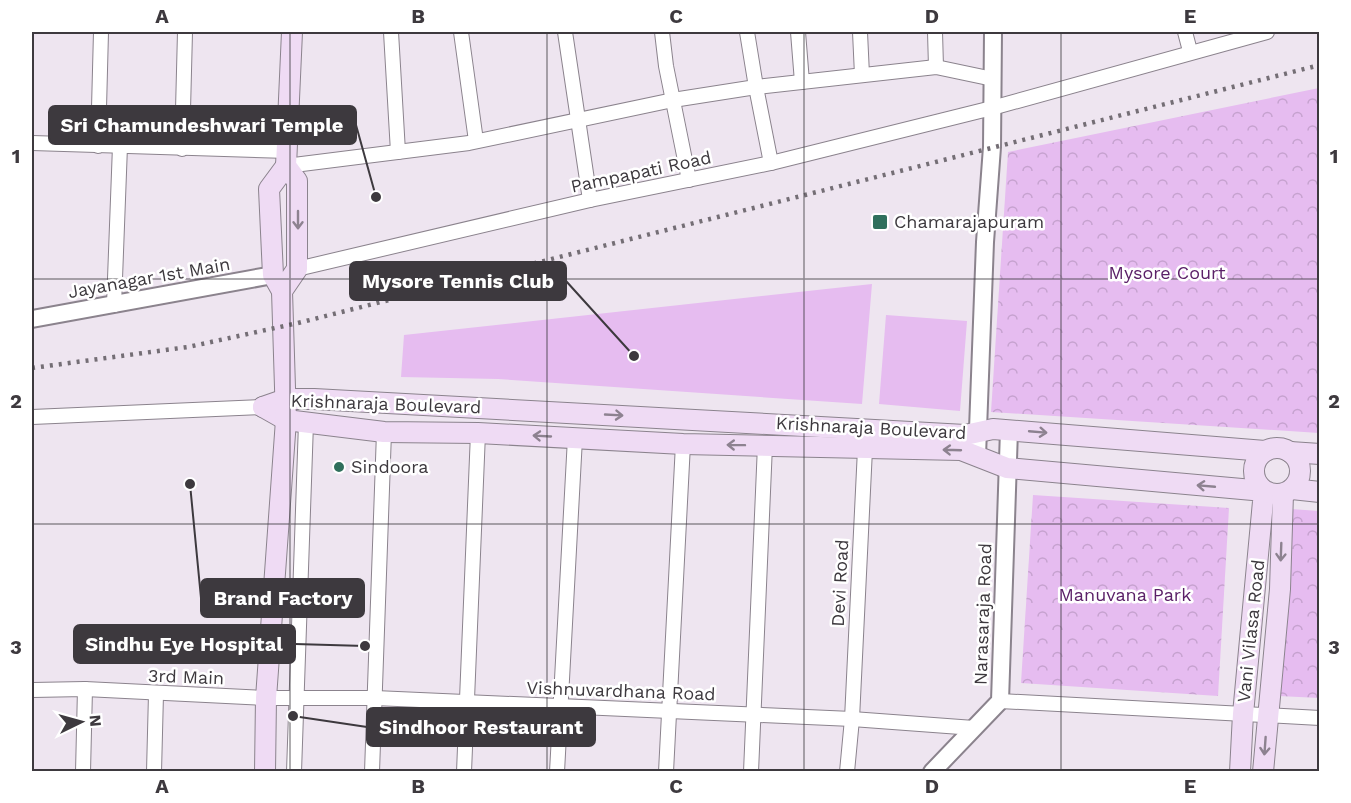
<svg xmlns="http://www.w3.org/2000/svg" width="1351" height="803" font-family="'Work Sans',sans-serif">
<defs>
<pattern id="park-crowns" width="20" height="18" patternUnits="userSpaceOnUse" patternTransform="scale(1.5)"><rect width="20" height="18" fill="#e6bcf0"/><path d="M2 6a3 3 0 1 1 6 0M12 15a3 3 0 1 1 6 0" fill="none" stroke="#c6a2cf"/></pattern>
</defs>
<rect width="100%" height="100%" fill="#eee5f0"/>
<!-- park -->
<g fill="url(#park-crowns)">
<path d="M1319,88V433L991,412L1008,152Z"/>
<path d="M1033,495L1229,508L1218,696L1021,683Z"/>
<path d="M1291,509L1319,511V698L1279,696Z"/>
</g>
<!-- garden -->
<g fill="#e6bcf0">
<path d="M872,284L862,404L498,379L401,377L404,335Z"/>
<path d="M886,315L967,321L960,411L879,404Z"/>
</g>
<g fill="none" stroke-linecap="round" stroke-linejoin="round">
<!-- minor casing -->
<g stroke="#8b838d" stroke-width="16">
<g id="minor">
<path d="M391,32L398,152"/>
<path d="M461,32L476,141"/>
<path d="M565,32L590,200"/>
<path d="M662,32L666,66L689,180"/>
<path d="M747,32L756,87L771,163"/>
<path d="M798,32L802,82"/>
<path d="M860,32L862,75"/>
<path d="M935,32L936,67"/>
<path d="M1185,32L1190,51"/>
<path d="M32,143L288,151"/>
<path d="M98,146L101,32"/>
<path d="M182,149L185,32"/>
<path d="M286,166L469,143L673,100L756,87L936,67L993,79"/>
<path d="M297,269L590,200L771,163L992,108L1267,32"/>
<path d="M114,305L120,146"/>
<path d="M32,417L263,407"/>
<path d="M32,690L85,689L266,698H375L852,719L974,728"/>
<path d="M1000,701L1320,718"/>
<path d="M83,772L85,689"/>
<path d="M154,772L156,694"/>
<path d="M294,772L306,423"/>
<path d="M372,772L384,432"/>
<path d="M464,772L478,433"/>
<path d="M557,772L575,438"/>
<path d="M666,772L683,444"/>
<path d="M751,772L765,445"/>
<path d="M847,772L852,719L865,449"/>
</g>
</g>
<!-- tertiary casing -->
<g stroke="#8b838d" stroke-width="20">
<g id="tertiary">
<path d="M32,319L273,275"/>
<path d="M977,456L985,242L992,147L993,32"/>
<path d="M932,772L1000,701L1009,430"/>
</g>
</g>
<!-- secondary casing -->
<g stroke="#8b838d" stroke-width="22">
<g id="secondary">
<path d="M282,291L273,275L269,189L286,166"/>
<path d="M263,407L286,420L384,432L478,433L683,444L961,450L1007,468L1264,491L1243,714L1240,772"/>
<path d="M263,407L286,399H314L965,435L993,429L1265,451"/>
<circle cx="1277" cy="471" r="23"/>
<path d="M1290,452L1320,454"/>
<path d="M1292,489L1320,492"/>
<path d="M265,772L266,698L286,420L282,291L297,269V181L286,166L292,32"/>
<path d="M1263,772L1280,589L1283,494"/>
</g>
</g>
<!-- minor -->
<use href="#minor" stroke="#fff" stroke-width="14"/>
<!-- tertiary -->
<use href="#tertiary" stroke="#fff" stroke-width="16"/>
<!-- secondary -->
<use href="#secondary" stroke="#efdbf4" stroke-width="20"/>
<!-- rail -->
<path stroke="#746e75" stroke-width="4.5" stroke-dasharray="3 6" stroke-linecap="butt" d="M32,368L188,347L298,323L1320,65"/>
</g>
<!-- one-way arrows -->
<defs><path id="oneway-shaft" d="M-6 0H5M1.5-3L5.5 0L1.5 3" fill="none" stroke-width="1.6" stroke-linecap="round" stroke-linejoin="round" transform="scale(1.5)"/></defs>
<g stroke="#8d8290">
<use href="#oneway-shaft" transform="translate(298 220) rotate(90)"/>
<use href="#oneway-shaft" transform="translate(614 415) rotate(3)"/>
<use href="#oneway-shaft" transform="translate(1038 432) rotate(5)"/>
<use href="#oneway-shaft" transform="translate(542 436) rotate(-177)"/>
<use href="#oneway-shaft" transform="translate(736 445) rotate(-179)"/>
<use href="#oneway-shaft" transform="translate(952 450) rotate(-178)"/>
<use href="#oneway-shaft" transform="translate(1206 486) rotate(-175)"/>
<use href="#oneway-shaft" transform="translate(1281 552) rotate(92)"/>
<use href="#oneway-shaft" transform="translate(1265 746) rotate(94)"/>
</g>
<!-- grid -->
<path fill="none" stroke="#3d393e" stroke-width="1.5" stroke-opacity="0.55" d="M290,32V772M547,32V772M804,32V772M1061,32V772M32,279H1320M32,524H1320"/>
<!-- markers -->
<g fill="#2f6f5c" stroke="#fff" stroke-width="2">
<rect x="872" y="214" width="16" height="16" rx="3"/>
<circle cx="339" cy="467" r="6"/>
</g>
<g text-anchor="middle" stroke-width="5" stroke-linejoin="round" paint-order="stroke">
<!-- street labels -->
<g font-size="18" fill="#3d393e" stroke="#fff">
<text transform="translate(641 172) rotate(-12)" y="6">Pampapati Road</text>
<text transform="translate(149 278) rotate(-10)" y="6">Jayanagar 1st Main</text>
<text transform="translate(386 404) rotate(2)" y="6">Krishnaraja Boulevard</text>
<text transform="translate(871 428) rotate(3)" y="6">Krishnaraja Boulevard</text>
<text transform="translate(840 583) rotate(-87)" y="6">Devi Road</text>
<text transform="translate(983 614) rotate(-88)" y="6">Narasaraja Road</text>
<text transform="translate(1251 631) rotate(-84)" y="6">Vani Vilasa Road</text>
<text transform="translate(186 677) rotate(2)" y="6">3rd Main</text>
<text transform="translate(621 691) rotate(2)" y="6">Vishnuvardhana Road</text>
</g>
<!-- poi labels -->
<g font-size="18" fill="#3d393e" stroke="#fff" text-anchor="start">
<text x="894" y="228">Chamarajapuram</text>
<text x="351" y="473">Sindoora</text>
</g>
<!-- park labels -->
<g font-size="18" fill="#5b2068" stroke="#fff">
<text x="1167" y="279">Mysore Court</text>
<text x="1125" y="601">Manuvana Park</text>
</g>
</g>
<!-- callouts -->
<path fill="none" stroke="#3d393e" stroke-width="2" d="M376 197L356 125M634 356L566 281M190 484L201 598M365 646L295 644M293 716L367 727"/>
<g fill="#3d393e" stroke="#fff" stroke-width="2">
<circle cx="376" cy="197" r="6"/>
<circle cx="634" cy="356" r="6"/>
<circle cx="190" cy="484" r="6"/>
<circle cx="365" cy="646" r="6"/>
<circle cx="293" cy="716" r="6"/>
</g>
<g fill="#3d393e" stroke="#3d393e" stroke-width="2">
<rect x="49" y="106" width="307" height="38" rx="6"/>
<rect x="350" y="262" width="216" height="38" rx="6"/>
<rect x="201" y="579" width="163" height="38" rx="6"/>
<rect x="74" y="625" width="221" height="38" rx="6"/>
<rect x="367" y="708" width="228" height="38" rx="6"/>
</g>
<g font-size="20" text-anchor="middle" font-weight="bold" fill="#fff">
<text x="202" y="132">Sri Chamundeshwari Temple</text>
<text x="458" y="288">Mysore Tennis Club</text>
<text x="283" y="605">Brand Factory</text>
<text x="184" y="651">Sindhu Eye Hospital</text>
<text x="481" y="734">Sindhoor Restaurant</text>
</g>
<!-- border -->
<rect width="1351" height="803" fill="none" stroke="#ffffff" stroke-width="66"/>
<!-- north arrow -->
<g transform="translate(81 722) rotate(85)" stroke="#ffffff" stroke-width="4.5" paint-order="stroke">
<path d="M0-4.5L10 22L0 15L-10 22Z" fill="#3d393e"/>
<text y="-9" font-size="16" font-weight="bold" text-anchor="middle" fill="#3d393e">N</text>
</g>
<rect x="33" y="33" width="1285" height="737" fill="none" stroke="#3d393e" stroke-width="2"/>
<g font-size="20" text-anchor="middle" font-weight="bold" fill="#3d393e">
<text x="162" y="23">A</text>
<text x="418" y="23">B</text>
<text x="676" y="23">C</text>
<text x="932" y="23">D</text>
<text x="1190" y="23">E</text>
<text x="16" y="163">1</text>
<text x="1334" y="163">1</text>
<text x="16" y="408">2</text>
<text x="1334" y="408">2</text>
<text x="16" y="654">3</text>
<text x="1334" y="654">3</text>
<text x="162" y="793">A</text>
<text x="418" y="793">B</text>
<text x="676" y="793">C</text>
<text x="932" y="793">D</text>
<text x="1190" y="793">E</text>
</g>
</svg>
